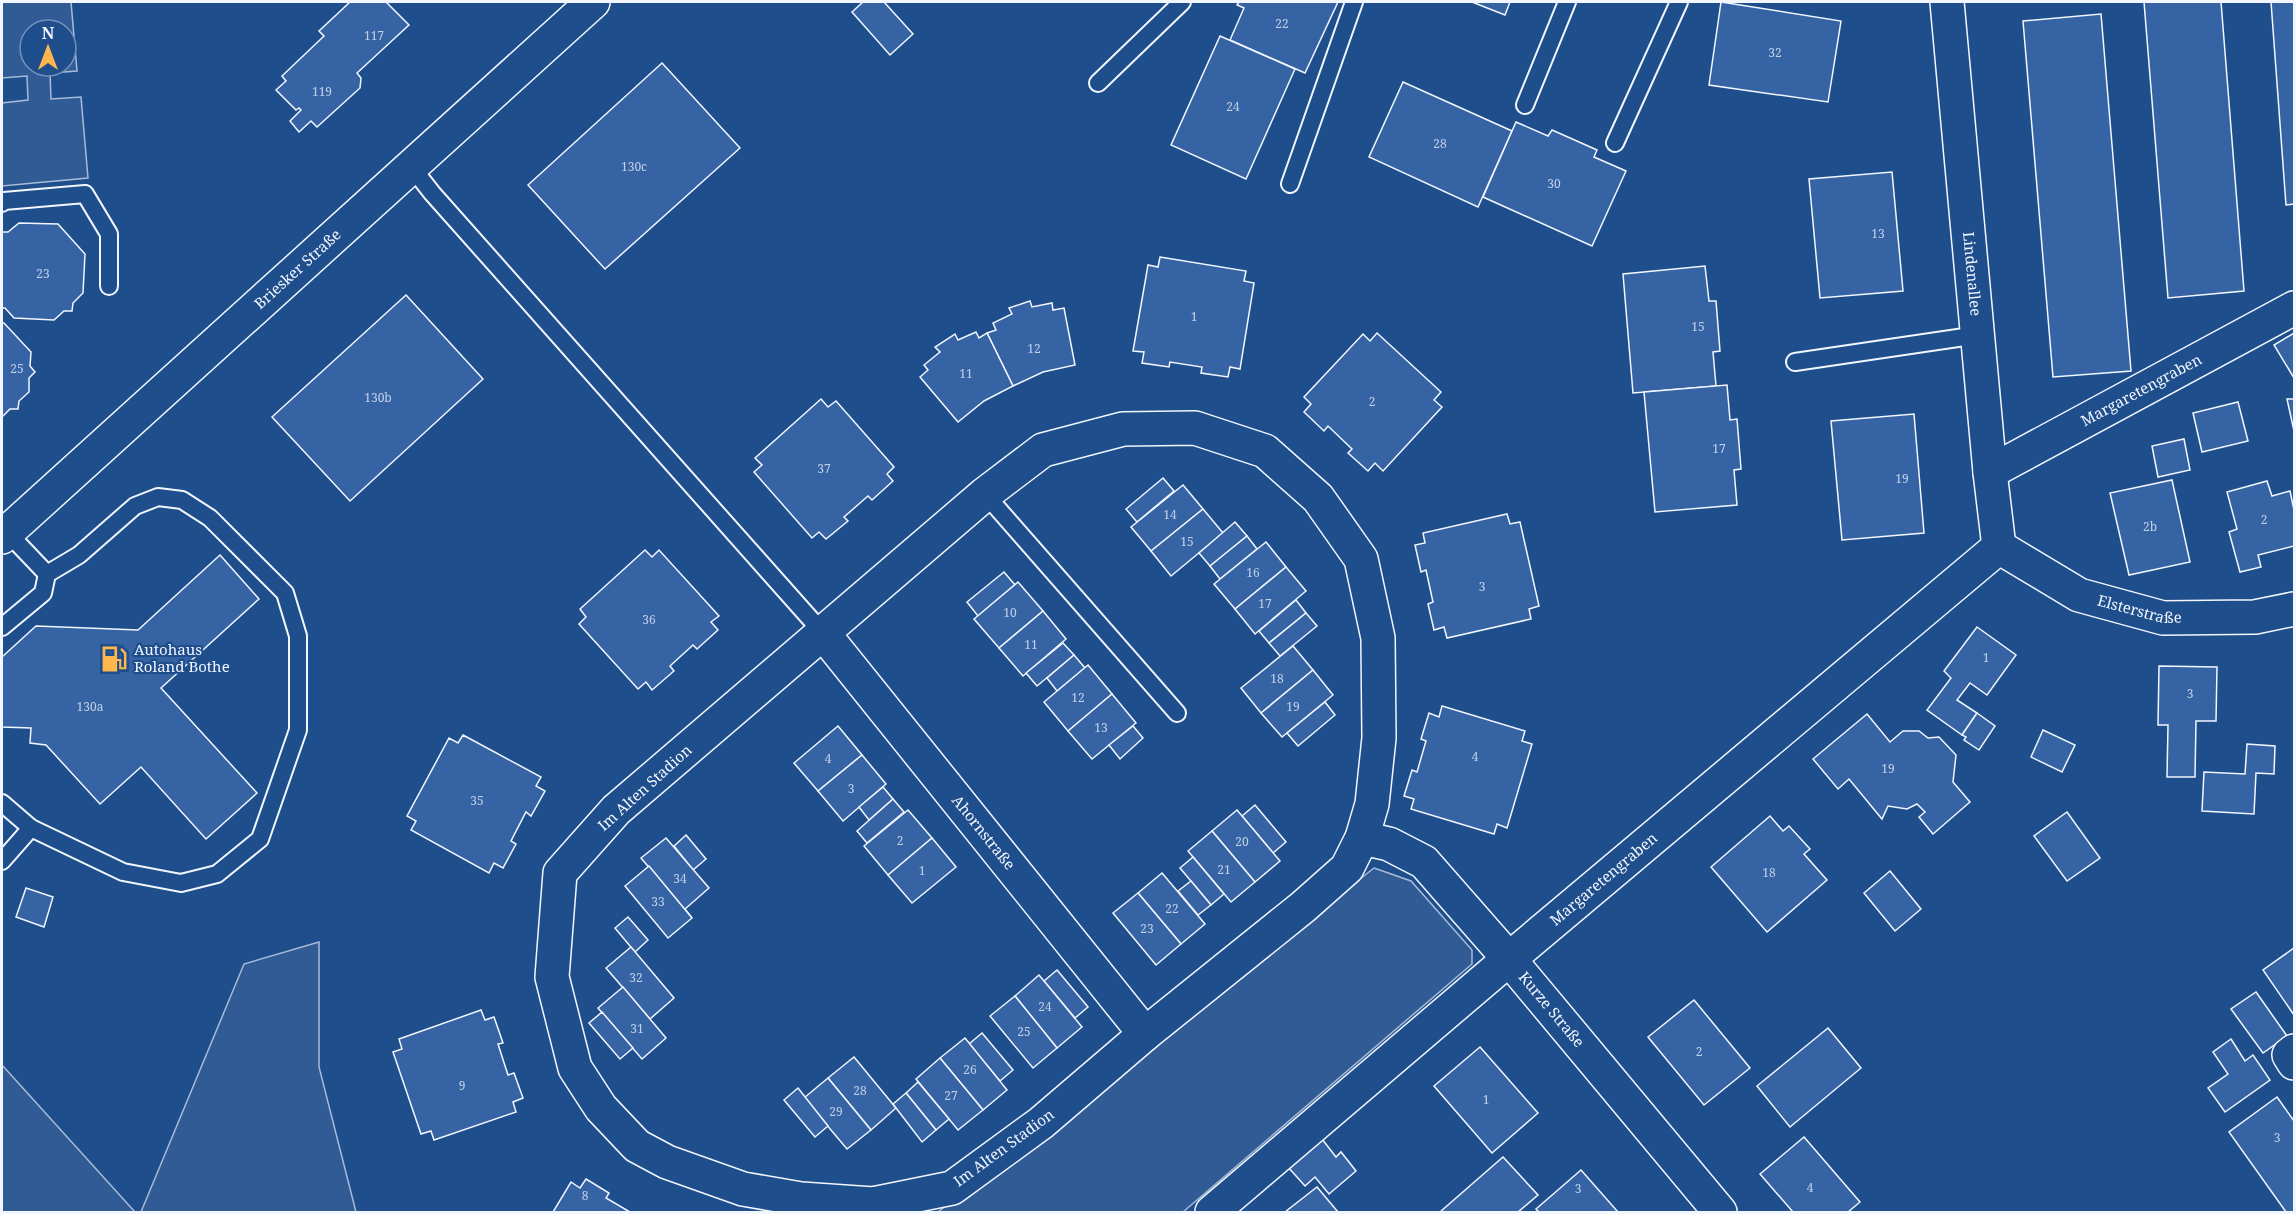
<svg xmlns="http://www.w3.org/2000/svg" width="2296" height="1214" font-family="'Noto Serif',serif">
<rect width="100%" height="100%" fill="#1f4e8c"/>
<!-- built -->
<g fill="#305b95" stroke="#a8bbd7" stroke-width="1.5" fill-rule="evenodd">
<path d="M2,2H71L77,71L50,73L51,99L81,97L88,178L2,186V103L28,100L27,76L2,78ZM30,30H66V66H30Z"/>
<path d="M1374,868L1411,881L1472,950V964L1183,1212H938Z"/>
<path d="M319,942V1067L356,1212H141L244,964Z"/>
<path d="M2,1065L135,1212H2Z"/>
</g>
<!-- building -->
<g fill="#3563a3" stroke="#f2f6ff" stroke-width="1.5">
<path d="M350,2H386L409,25L357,73L361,78L360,88L317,127L311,121L299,132L290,121L301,110L299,108L296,110L276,90L286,81L282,76L324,36L319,31Z"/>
<path d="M863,2H884L913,34L890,55L852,12Z"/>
<path d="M1239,2H1338L1305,73L1230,40L1244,8L1237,5Z"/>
<path d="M1472,2H1510L1505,15Z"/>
<path d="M1721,2L1841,21L1828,102L1709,85Z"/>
<path d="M2144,2H2221L2244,291L2168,298Z"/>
<path d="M2271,2H2294V204L2286,205Z"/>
<path d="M2101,14L2131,371L2053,377L2023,21Z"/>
<path d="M1220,36L1295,69L1246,179L1171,145Z"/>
<path d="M662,63L740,148L605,269L528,185Z"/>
<path d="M1403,82L1512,131L1478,207L1369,157Z"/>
<path d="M1516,122L1548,136L1552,130L1597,150L1594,157L1626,171L1592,246L1483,197Z"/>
<path d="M1892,172L1903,291L1820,298L1809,179Z"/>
<path d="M19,223L58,224L85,254L83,293L73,303L72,311H64L54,320L14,318L5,308H2V232H8Z"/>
<path d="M1160,257L1246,271L1244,281L1254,283L1240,369L1230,367L1228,377L1201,373L1202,367L1170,362L1169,367L1142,363L1144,352L1133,351L1148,265L1158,267Z"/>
<path d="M1705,266L1709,301H1716L1720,351L1713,352L1716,386L1633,393L1623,274Z"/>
<path d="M406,295L483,379L350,501L272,417Z"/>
<path d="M1030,301L1032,307L1052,303L1053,310L1064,308L1075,365L1043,372L1013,386L987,333L996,330L993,323L1012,314L1009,308Z"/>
<path d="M2,323H4L31,352L30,366L35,372L29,378V392L19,401L18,409H10L2,417Z"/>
<path d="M976,332L979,338L987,333L1013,386L984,401L958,422L920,377L928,370L924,365L940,352L935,347L955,334L958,340Z"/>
<path d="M1377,333L1441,392L1434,400L1442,407L1383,471L1375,463L1368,471L1348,453L1352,449L1328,426L1324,431L1304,412L1311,404L1304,397L1363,334L1370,341Z"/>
<path d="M2294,333V378L2274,345Z"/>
<path d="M1727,385L1730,420L1737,419L1741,469L1734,470L1737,505L1655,512L1644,392Z"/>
<path d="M821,399L828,407L836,401L894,467L887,474L893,481L872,500L868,496L844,517L848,521L826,539L819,532L812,538L754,472L762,465L755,458Z"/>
<path d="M2287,399H2294V431Z"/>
<path d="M2238,402L2248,441L2202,452L2193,413Z"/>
<path d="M1914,414L1924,533L1842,540L1831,421Z"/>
<path d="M2184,439L2190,470L2158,477L2152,446Z"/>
<path d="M1163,478L1174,491L1137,522L1126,509Z"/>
<path d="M2172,480L2190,562L2129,575L2110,493Z"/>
<path d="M2267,481L2272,496L2290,491L2294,510V546L2258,555L2261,567L2240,572L2229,532L2237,529L2227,492Z"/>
<path d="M1183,485L1203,509L1151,551L1131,527Z"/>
<path d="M1203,509L1223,533L1171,576L1151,551Z"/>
<path d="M1507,514L1510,524L1520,522L1539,606L1529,609L1531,619L1447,638L1444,627L1434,630L1428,604L1433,602L1426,570L1421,572L1415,545L1425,543L1423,533Z"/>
<path d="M1235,522L1247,536L1210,566L1199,553Z"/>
<path d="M1247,536L1257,549L1220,579L1210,566Z"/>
<path d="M1266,542L1286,567L1235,609L1214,584Z"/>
<path d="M645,550L652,557L659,550L719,616L711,622L718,630L697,649L693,645L670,666L674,671L652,690L646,682L638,689L579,624L586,617L580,609Z"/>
<path d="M220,555L259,599L161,688L257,793L206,839L141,767L100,804L46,745L30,743L31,728L2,727V657L36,626L138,630Z"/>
<path d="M1286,567L1306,591L1255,634L1235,609Z"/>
<path d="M1004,572L1015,585L978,616L967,602Z"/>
<path d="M1018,582L1043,611L999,648L974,619Z"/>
<path d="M1296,600L1306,613L1269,643L1259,631Z"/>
<path d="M1043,611L1066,639L1023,676L999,648Z"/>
<path d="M1306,613L1317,626L1280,656L1269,643Z"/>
<path d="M1977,627L2016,655L1987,695L1970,683L1957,700L1977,713L1962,735L1927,710L1951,678L1944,671Z"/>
<path d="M1063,643L1074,655L1037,686L1026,673Z"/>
<path d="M1293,646L1313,670L1261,713L1241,688Z"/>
<path d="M1074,655L1085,668L1057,691L1047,678Z"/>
<path d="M1088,665L1112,694L1068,731L1044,702Z"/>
<path d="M2159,666L2217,667L2216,721H2196L2195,777H2167L2168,725H2158Z"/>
<path d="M1313,670L1333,695L1282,737L1261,713Z"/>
<path d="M1112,694L1136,723L1092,759L1068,731Z"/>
<path d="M1325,702L1335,715L1298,746L1287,733Z"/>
<path d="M1442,706L1525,731L1522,741L1532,744L1507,828L1497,824L1494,834L1411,809L1414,799L1404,796L1412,770L1417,772L1426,741L1421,739L1429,713L1439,717Z"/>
<path d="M1977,713L1995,726L1979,750L1964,740L1966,737L1962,735Z"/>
<path d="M1867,714L1890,742L1903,731H1919L1928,738L1939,737L1956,755L1953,782L1970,802L1933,834L1919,817L1925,812L1917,804L1907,809L1888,806L1882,819L1849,779L1838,789L1813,759Z"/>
<path d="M838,726L862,755L818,791L794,763Z"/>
<path d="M1133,726L1143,738L1120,759L1109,745Z"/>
<path d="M2043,730L2075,745L2062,772L2031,757Z"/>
<path d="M463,735L541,777L536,786L545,791L531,816L526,812L511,841L516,844L503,868L494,863L489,873L411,830L416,821L407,816L449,738L458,743Z"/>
<path d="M2247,744L2275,746L2274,774L2256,773L2254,814L2202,811L2204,772L2245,774Z"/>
<path d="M862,755L886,784L843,821L818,791Z"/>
<path d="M883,787L893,799L869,820L859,807Z"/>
<path d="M893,799L904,812L867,843L857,831Z"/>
<path d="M1255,805L1286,842L1273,853L1242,816Z"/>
<path d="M908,810L932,838L888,875L864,846Z"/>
<path d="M1237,810L1280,861L1255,882L1212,831Z"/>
<path d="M2067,812L2100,858L2067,881L2034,836Z"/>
<path d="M1770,816L1783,831L1789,826L1810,849L1804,854L1827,880L1767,932L1711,867Z"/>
<path d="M1212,831L1255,882L1231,902L1188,851Z"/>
<path d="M686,835L706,859L693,870L674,846Z"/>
<path d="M666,838L709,888L685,909L692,918L641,858Z"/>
<path d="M932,838L956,867L912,903L888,875Z"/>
<path d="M1193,857L1224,894L1211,905L1180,868Z"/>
<path d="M649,866L692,918L668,938L625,886Z"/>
<path d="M1890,871L1921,909L1895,931L1864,893Z"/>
<path d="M1162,873L1205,924L1181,944L1138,893Z"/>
<path d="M1191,881L1211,905L1198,915L1178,891Z"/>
<path d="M26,888L53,897L44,927L16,917Z"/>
<path d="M1138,893L1181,944L1156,965L1113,913Z"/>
<path d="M628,917L648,940L635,952L615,928Z"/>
<path d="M631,947L674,998L650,1019L606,968Z"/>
<path d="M2294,948V1015L2263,970Z"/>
<path d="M1057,970L1088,1007L1075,1018L1044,981Z"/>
<path d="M1039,975L1082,1027L1057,1048L1015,996Z"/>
<path d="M623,987L666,1038L642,1059L598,1008Z"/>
<path d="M2256,992L2287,1036L2263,1053L2231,1009Z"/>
<path d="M1015,996L1057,1048L1033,1068L990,1016Z"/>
<path d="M1694,1000L1750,1068L1704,1105L1648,1037Z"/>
<path d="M481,1010L485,1020L494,1017L503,1043L498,1044L508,1075L514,1073L523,1098L513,1102L516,1112L434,1140L431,1131L421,1134L393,1052L402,1049L399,1039Z"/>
<path d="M602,1012L633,1048L620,1059L589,1023Z"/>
<path d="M1828,1028L1861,1068L1790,1127L1757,1086Z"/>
<path d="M982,1033L1013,1070L1000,1081L969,1044Z"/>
<path d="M965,1038L1007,1090L983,1110L940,1058Z"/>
<path d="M2231,1039L2245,1061L2253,1055L2270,1080L2225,1112L2208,1088L2228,1074L2213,1052Z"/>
<path d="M1480,1047L1538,1113L1492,1153L1434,1086Z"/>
<path d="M854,1057L896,1108L871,1130L828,1078Z"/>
<path d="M940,1058L983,1110L958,1130L916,1079Z"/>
<path d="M828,1078L871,1130L847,1149L804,1098Z"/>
<path d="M918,1082L949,1119L936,1130L906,1093Z"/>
<path d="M798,1088L828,1126L815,1137L784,1100Z"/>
<path d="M906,1093L936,1130L922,1142L893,1104Z"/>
<path d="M2277,1097L2294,1121V1212H2286L2229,1132Z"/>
<path d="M1804,1137L1860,1202L1848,1212H1793L1760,1174Z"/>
<path d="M1322,1139L1336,1157L1341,1152L1356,1171L1329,1194L1315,1177L1305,1186L1288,1167Z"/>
<path d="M1503,1157L1538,1195L1518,1212H1440Z"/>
<path d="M1581,1170L1618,1212H1539L1536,1209Z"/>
<path d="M586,1179L609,1193L606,1198L630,1212H553L571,1182L580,1188Z"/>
<path d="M1317,1187L1338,1212H1285Z"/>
</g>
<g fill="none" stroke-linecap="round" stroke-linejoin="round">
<!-- lane casing -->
<g stroke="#f2f6ff" stroke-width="20">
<g id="lane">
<path d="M1098,83L1182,2"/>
<path d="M1525,105L1567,2"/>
<path d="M1615,143L1679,2"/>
<path d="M411,166L432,193L823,633"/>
<path d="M1290,184L1354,2"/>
<path d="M2,203L4,201L85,194L109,234V286"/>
<path d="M1795,362L1978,335"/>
<path d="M985,494L1177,713"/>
<path d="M7,532L47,574"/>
<path d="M2,627L43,593L47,574L79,555L135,506L158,497L182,500L210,518L285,593L298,636V730L260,839L217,874L181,883L123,872L31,828L2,803"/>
<path d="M2,861L31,828"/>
</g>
</g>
<!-- street casing -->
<g stroke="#f2f6ff" stroke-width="36">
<g id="street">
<path id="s1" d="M1947,2L1990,472L1999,547"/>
<path d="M1195,428L1265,451L1318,498L1361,559L1378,638L1379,738L1372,804L1362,838L1347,868L1303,907L1145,1034L1041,1123L952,1188L873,1204L801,1199L743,1189L667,1162L637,1146L601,1108L575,1068L552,977L560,873L616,810L985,494L1043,450L1123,429Z"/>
<path id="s2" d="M1990,472L2294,308"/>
<path id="s3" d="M1999,547L2079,595L2163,618L2255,617L2294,609"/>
<path id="s4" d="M823,633L1145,1034"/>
<path id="s5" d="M1362,838L1389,844L1424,862L1509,959L1720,1212"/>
<path d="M2294,1051L2289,1055L2294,1063"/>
<path id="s6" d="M1212,1212L1509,959L1999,547"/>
</g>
</g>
<!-- secondary casing -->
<g stroke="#f2f6ff" stroke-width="36">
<g id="secondary">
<path id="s7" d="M2,537L593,2"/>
</g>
</g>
<!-- lane -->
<use href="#lane" stroke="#1f4e8c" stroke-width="16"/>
<!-- street -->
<use href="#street" stroke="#1f4e8c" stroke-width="33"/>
<!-- secondary -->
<use href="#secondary" stroke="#1f4e8c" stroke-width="33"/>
</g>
<!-- icons -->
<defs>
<g id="fuel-bare" transform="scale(2.07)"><path d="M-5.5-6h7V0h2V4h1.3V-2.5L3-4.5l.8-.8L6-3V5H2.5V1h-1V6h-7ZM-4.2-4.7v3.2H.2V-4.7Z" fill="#ffb74d" stroke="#1f4e8c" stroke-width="2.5" paint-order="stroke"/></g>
</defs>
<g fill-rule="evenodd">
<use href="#fuel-bare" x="114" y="659"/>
</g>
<g text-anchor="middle" stroke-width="4.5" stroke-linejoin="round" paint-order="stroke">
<!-- number labels -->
<g font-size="12" fill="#c3d1e8">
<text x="1282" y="28">22</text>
<text x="374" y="40">117</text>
<text x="1775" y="57">32</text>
<text x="322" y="96">119</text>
<text x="1233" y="111">24</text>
<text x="1440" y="148">28</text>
<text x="634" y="171">130c</text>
<text x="1554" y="188">30</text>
<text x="1878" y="238">13</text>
<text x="43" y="278">23</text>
<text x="1194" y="321">1</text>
<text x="1698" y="331">15</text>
<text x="1034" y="353">12</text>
<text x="17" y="373">25</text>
<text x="966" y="378">11</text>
<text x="378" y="402">130b</text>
<text x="1372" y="406">2</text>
<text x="1719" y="453">17</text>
<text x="824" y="473">37</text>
<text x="1902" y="483">19</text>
<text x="1170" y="519">14</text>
<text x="2264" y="524">2</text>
<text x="2150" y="531">2b</text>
<text x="1187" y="546">15</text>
<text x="1253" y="577">16</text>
<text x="1482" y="591">3</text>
<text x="1265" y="608">17</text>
<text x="1010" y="617">10</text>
<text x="649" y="624">36</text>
<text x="1031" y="649">11</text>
<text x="1986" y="662">1</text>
<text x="1277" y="683">18</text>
<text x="2190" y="698">3</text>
<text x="1078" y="702">12</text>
<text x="90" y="711">130a</text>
<text x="1293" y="711">19</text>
<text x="1101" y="732">13</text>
<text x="1475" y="761">4</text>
<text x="828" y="763">4</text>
<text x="1888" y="773">19</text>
<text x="851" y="793">3</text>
<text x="477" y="805">35</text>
<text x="900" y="845">2</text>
<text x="1242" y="846">20</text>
<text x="1224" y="874">21</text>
<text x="922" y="875">1</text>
<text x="1769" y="877">18</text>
<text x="680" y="883">34</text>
<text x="658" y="906">33</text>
<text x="1172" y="913">22</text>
<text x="1147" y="933">23</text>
<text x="636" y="982">32</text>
<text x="1045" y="1011">24</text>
<text x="637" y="1033">31</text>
<text x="1024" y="1036">25</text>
<text x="1699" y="1056">2</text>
<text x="970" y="1074">26</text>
<text x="462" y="1090">9</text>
<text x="860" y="1095">28</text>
<text x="951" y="1100">27</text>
<text x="1486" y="1104">1</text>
<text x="836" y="1116">29</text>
<text x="2277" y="1142">3</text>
<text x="1810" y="1192">4</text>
<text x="1578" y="1193">3</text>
<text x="585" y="1200">8</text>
</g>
<!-- street labels -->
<g font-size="15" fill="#f2f6ff" stroke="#1f4e8c">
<text dy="5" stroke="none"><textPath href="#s7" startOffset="399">Briesker Straße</textPath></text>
<text dy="5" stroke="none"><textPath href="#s1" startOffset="273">Lindenallee</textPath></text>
<text dy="5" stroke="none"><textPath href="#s2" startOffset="172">Margaretengraben</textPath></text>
<text dy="5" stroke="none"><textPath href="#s3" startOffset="156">Elsterstraße</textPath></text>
<text transform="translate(645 788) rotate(-42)" y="5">Im Alten Stadion</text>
<text dy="5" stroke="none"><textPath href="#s4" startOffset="256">Ahornstraße</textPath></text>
<text dy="5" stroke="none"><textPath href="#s6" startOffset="514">Margaretengraben</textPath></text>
<text dy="5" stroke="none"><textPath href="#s5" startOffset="262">Kurze Straße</textPath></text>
<text transform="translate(1004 1148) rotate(-36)" y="5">Im Alten Stadion</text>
</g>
<!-- poi labels -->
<g font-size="15" fill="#f2f6ff" stroke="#1f4e8c" text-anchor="start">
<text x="134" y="655">Autohaus<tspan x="134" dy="17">Roland Bothe</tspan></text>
</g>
</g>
<!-- border -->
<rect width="2296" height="1214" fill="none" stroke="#f2f6ff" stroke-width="6"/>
<!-- north arrow -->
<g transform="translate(48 48)"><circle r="28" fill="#1f4e8c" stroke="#7391ba" stroke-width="1.5"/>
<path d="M0-4.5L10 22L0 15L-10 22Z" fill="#ffb74d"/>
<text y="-9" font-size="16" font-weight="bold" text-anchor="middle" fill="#f2f6ff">N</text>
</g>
</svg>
